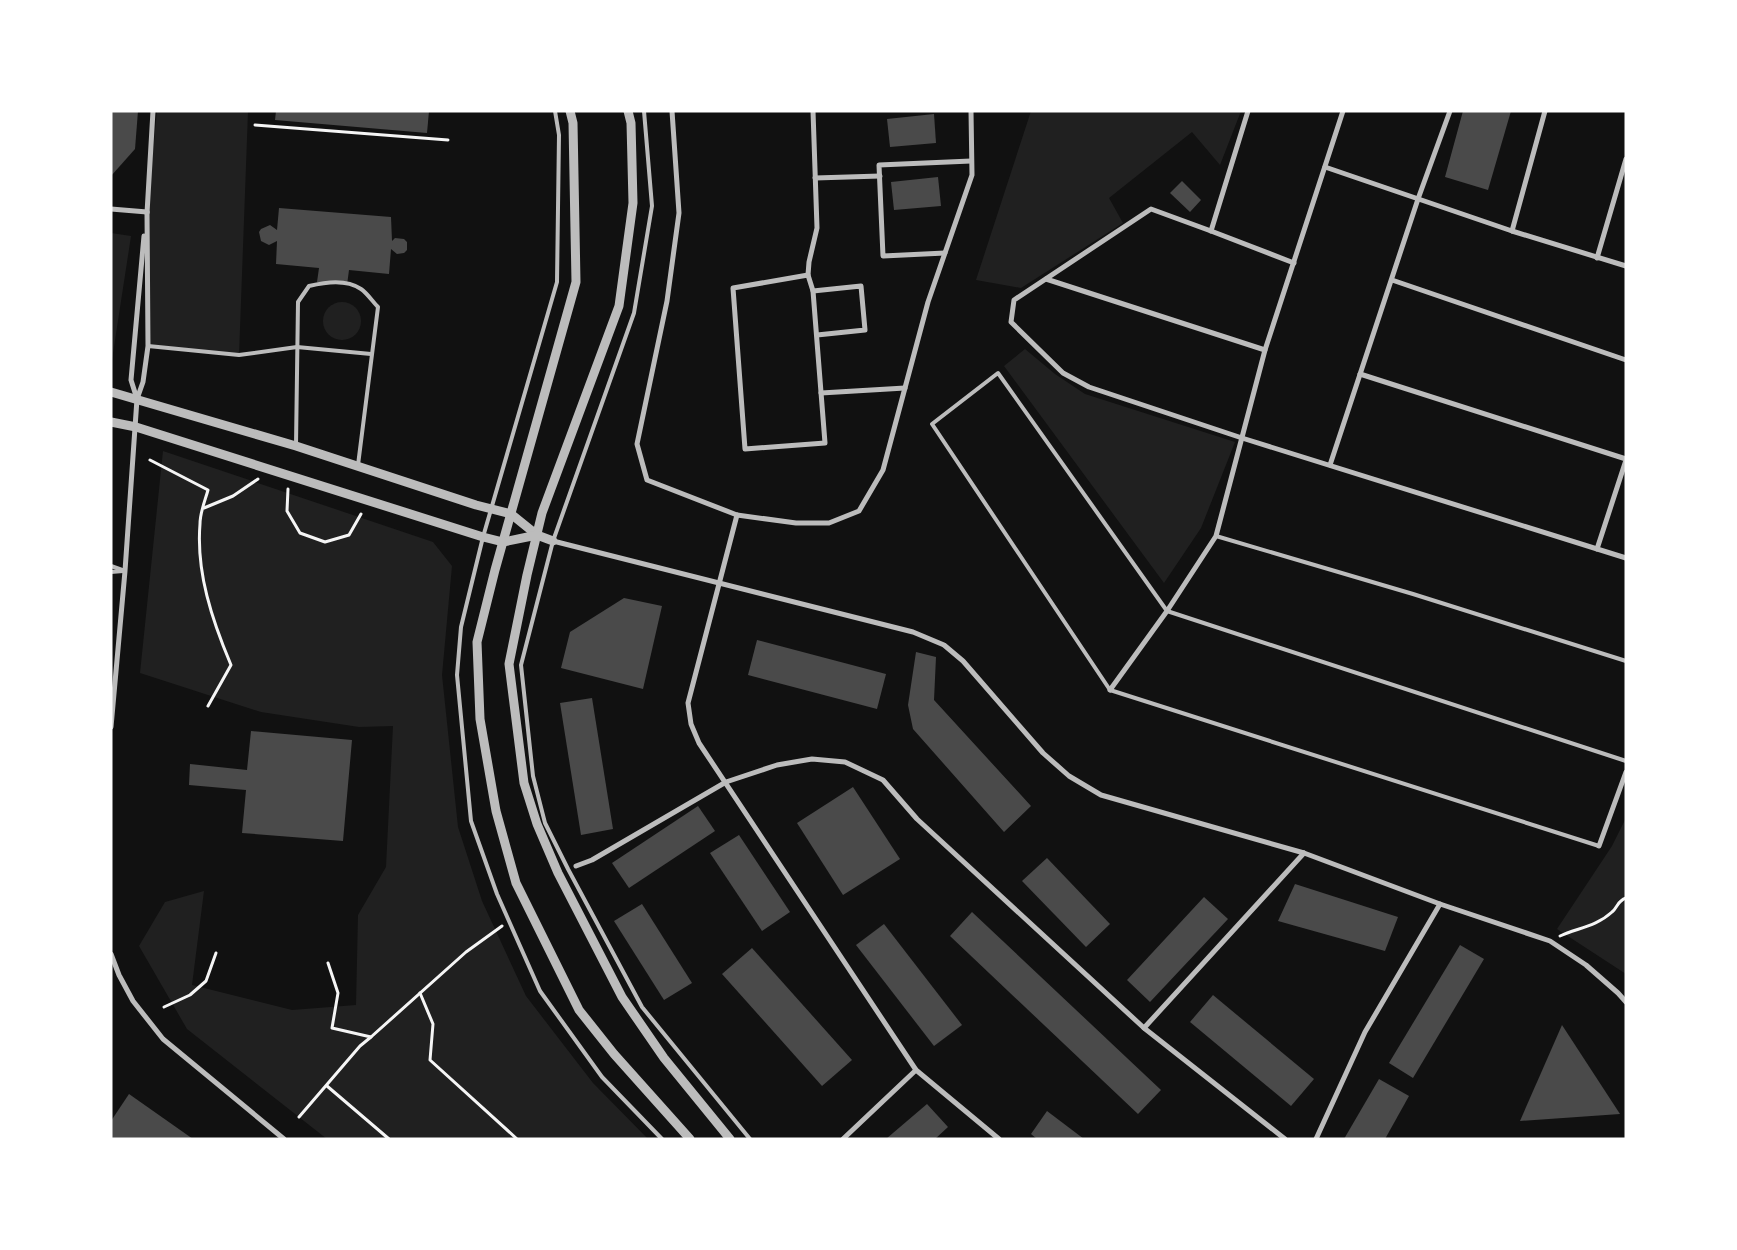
<svg xmlns="http://www.w3.org/2000/svg" width="1737" height="1250" font-family="'Crimson Pro',serif">
<rect width="100%" height="100%" fill="#111"/>
<!-- green -->
<g fill="#202020">
<path d="M157,111H248L239,355L148,346L147,212Z"/>
<path d="M1031,111H1241L1220,165L1192,132L1109,198L1123,223L1021,288L976,280Z"/>
<path d="M111,233L131,236L111,366Z"/>
<circle cx="342" cy="321" r="19"/>
<path d="M1025,349L1055,374L1085,394L1235,442L1201,528L1164,583L1004,366Z"/>
<path d="M163,451L433,542L452,566L442,675L458,827L482,901L526,996L593,1083L648,1139H327L187,1029L139,946L165,902L204,891L192,985L292,1010L356,1005L358,915L386,867L393,726L359,727L261,712L140,673Z"/>
<path d="M1626,818V974L1557,929L1612,846Z"/>
</g>
<!-- building -->
<g fill="#4a4a4a">
<path d="M111,111H138L135,149L111,176Z"/>
<path d="M276,111H429L427,133L275,120Z"/>
<path d="M1463,111H1511L1488,190L1445,177Z"/>
<path d="M934,114L936,143L890,147L887,119Z"/>
<path d="M938,177L941,206L894,210L891,182Z"/>
<path d="M1182,181L1201,200L1190,212L1170,193Z"/>
<path d="M279,208L391,217L392,241L395,238L404,239L407,242V250L404,253L397,254L391,249L389,274L349,270L347,285L317,282L319,268L276,264L277,241L269,245L261,241L259,232L261,229L270,225L277,230Z"/>
<path d="M624,598L662,606L643,689L561,668L570,632Z"/>
<path d="M757,640L886,674L877,709L748,675Z"/>
<path d="M916,652L936,657L934,700L1031,806L1004,832L913,729L908,705Z"/>
<path d="M592,698L613,829L581,835L560,703Z"/>
<path d="M251,731L352,740L343,841L242,833L246,790L189,785L190,764L247,770Z"/>
<path d="M853,787L900,859L843,895L797,823Z"/>
<path d="M698,806L715,831L629,888L612,863Z"/>
<path d="M739,835L790,912L762,931L710,853Z"/>
<path d="M1047,858L1110,924L1086,947L1022,881Z"/>
<path d="M1295,884L1398,917L1385,951L1278,921Z"/>
<path d="M1204,897L1228,919L1150,1002L1127,980Z"/>
<path d="M642,904L692,983L664,1000L614,921Z"/>
<path d="M972,912L1161,1090L1138,1114L950,936Z"/>
<path d="M884,924L962,1025L934,1046L856,945Z"/>
<path d="M1460,945L1484,959L1413,1078L1389,1063Z"/>
<path d="M752,948L852,1060L822,1086L722,974Z"/>
<path d="M1213,995L1314,1079L1291,1106L1190,1022Z"/>
<path d="M1562,1025L1620,1114L1520,1121Z"/>
<path d="M1379,1079L1409,1096L1385,1139H1344Z"/>
<path d="M129,1094L193,1139H111V1121Z"/>
<path d="M927,1104L948,1127L935,1139H886Z"/>
<path d="M1047,1111L1084,1139H1037L1031,1134Z"/>
</g>
<g fill="none" stroke-linecap="round" stroke-linejoin="round">
<!-- path -->
<g stroke="#f5f5f5" stroke-width="3">
<path d="M255,125L448,140"/>
<path d="M150,460L208,490C205,501 200,512 200,524C196,572 212,620 231,665L208,706"/>
<path d="M288,489L287,511L300,533L325,542L349,535L361,514"/>
<path d="M204,508L233,496L258,479"/>
<path d="M1560,936C1578,928 1597,926 1612,912C1618,907 1617,901 1626,898"/>
<path d="M420,993L433,1024L430,1060L517,1139"/>
<path d="M164,1007L190,995L206,981L216,953"/>
<path d="M371,1037L466,952L502,926"/>
<path d="M327,1086L389,1139"/>
<path d="M299,1117L360,1046L371,1037L332,1028L338,993L328,963"/>
</g>
<!-- service -->
<g stroke="#bcbcbc" stroke-width="4">
<path d="M555,111L559,135L557,282L483,537L461,627L457,675L471,821L497,894L540,991L602,1077L662,1139"/>
<path d="M644,111L652,206L634,313L553,541L521,665L533,776L545,823L568,869L642,1007L750,1139"/>
<path d="M148,346L239,355L297,347L371,354"/>
<path d="M296,445L298,302L309,286C326,282 346,279 361,289C367,293 373,302 378,307L358,465"/>
<path d="M1216,536L1413,594L1626,661"/>
<path d="M111,566L125,571"/>
<path d="M111,572L123,571"/>
<path d="M1599,846L1110,690L932,424L998,373L1167,611L1626,761"/>
</g>
<!-- minor -->
<g stroke="#bcbcbc" stroke-width="5">
<path d="M672,111L679,213L667,301L637,444L647,480L737,515L796,523H829L859,511L883,470L928,302L972,175L971,111"/>
<path d="M1325,167L1512,231L1626,266"/>
<path d="M815,178L880,176"/>
<path d="M111,209L147,212"/>
<path d="M147,213L153,111"/>
<path d="M1211,231L1248,111"/>
<path d="M1512,231L1545,111"/>
<path d="M945,253L883,256L879,165L971,161"/>
<path d="M1597,258L1626,159"/>
<path d="M1294,263L1211,231L1151,209L1014,300L1011,322L1063,373L1089,387L1242,438L1626,558"/>
<path d="M808,275L813,291L825,443L745,449L733,288Z"/>
<path d="M808,275L809,262L817,228L813,111"/>
<path d="M1046,279L1265,350"/>
<path d="M1392,280L1626,360"/>
<path d="M813,291L861,286L865,330L817,335"/>
<path d="M1360,374L1626,459"/>
<path d="M821,393L905,388"/>
<path d="M137,399L131,380L144,236"/>
<path d="M1330,465L1418,199L1450,111"/>
<path d="M737,515L688,703L691,724L699,743L916,1070L999,1139"/>
<path d="M553,541L913,632L944,645L963,661L1043,753L1069,776L1101,795L1304,853L1440,904L1550,941L1586,965L1618,993L1626,1002"/>
<path d="M1597,549L1626,460"/>
<path d="M1110,690L1167,611L1216,536L1265,350L1343,111"/>
<path d="M111,727L125,571L137,399L143,382L148,346L147,212"/>
<path d="M1599,846L1626,772"/>
<path d="M576,866L592,860L726,782L777,765L812,759L845,762L883,780L917,819L1144,1028L1285,1139"/>
<path d="M111,954L119,975L133,1001L163,1039L284,1139"/>
<path d="M1144,1028L1304,853"/>
<path d="M843,1139L916,1070"/>
<path d="M1316,1139L1365,1032L1440,904"/>
</g>
<!-- tertiary -->
<g stroke="#bcbcbc" stroke-width="9">
<path d="M570,111L573,123L576,282L495,570L477,642L480,719L496,811L516,883L579,1010L614,1054L690,1139"/>
<path d="M628,111L631,123L633,203L619,306L542,513L527,575L509,664L524,783L537,824L558,873L622,997L664,1058L730,1139"/>
<path d="M111,392L296,446L476,505L511,514L537,535L553,541"/>
<path d="M111,422L136,427L483,537L503,542L537,535"/>
</g>
</g>
<!-- border -->
<rect width="1737" height="1250" fill="none" stroke="#ffffff" stroke-width="225"/>
</svg>
